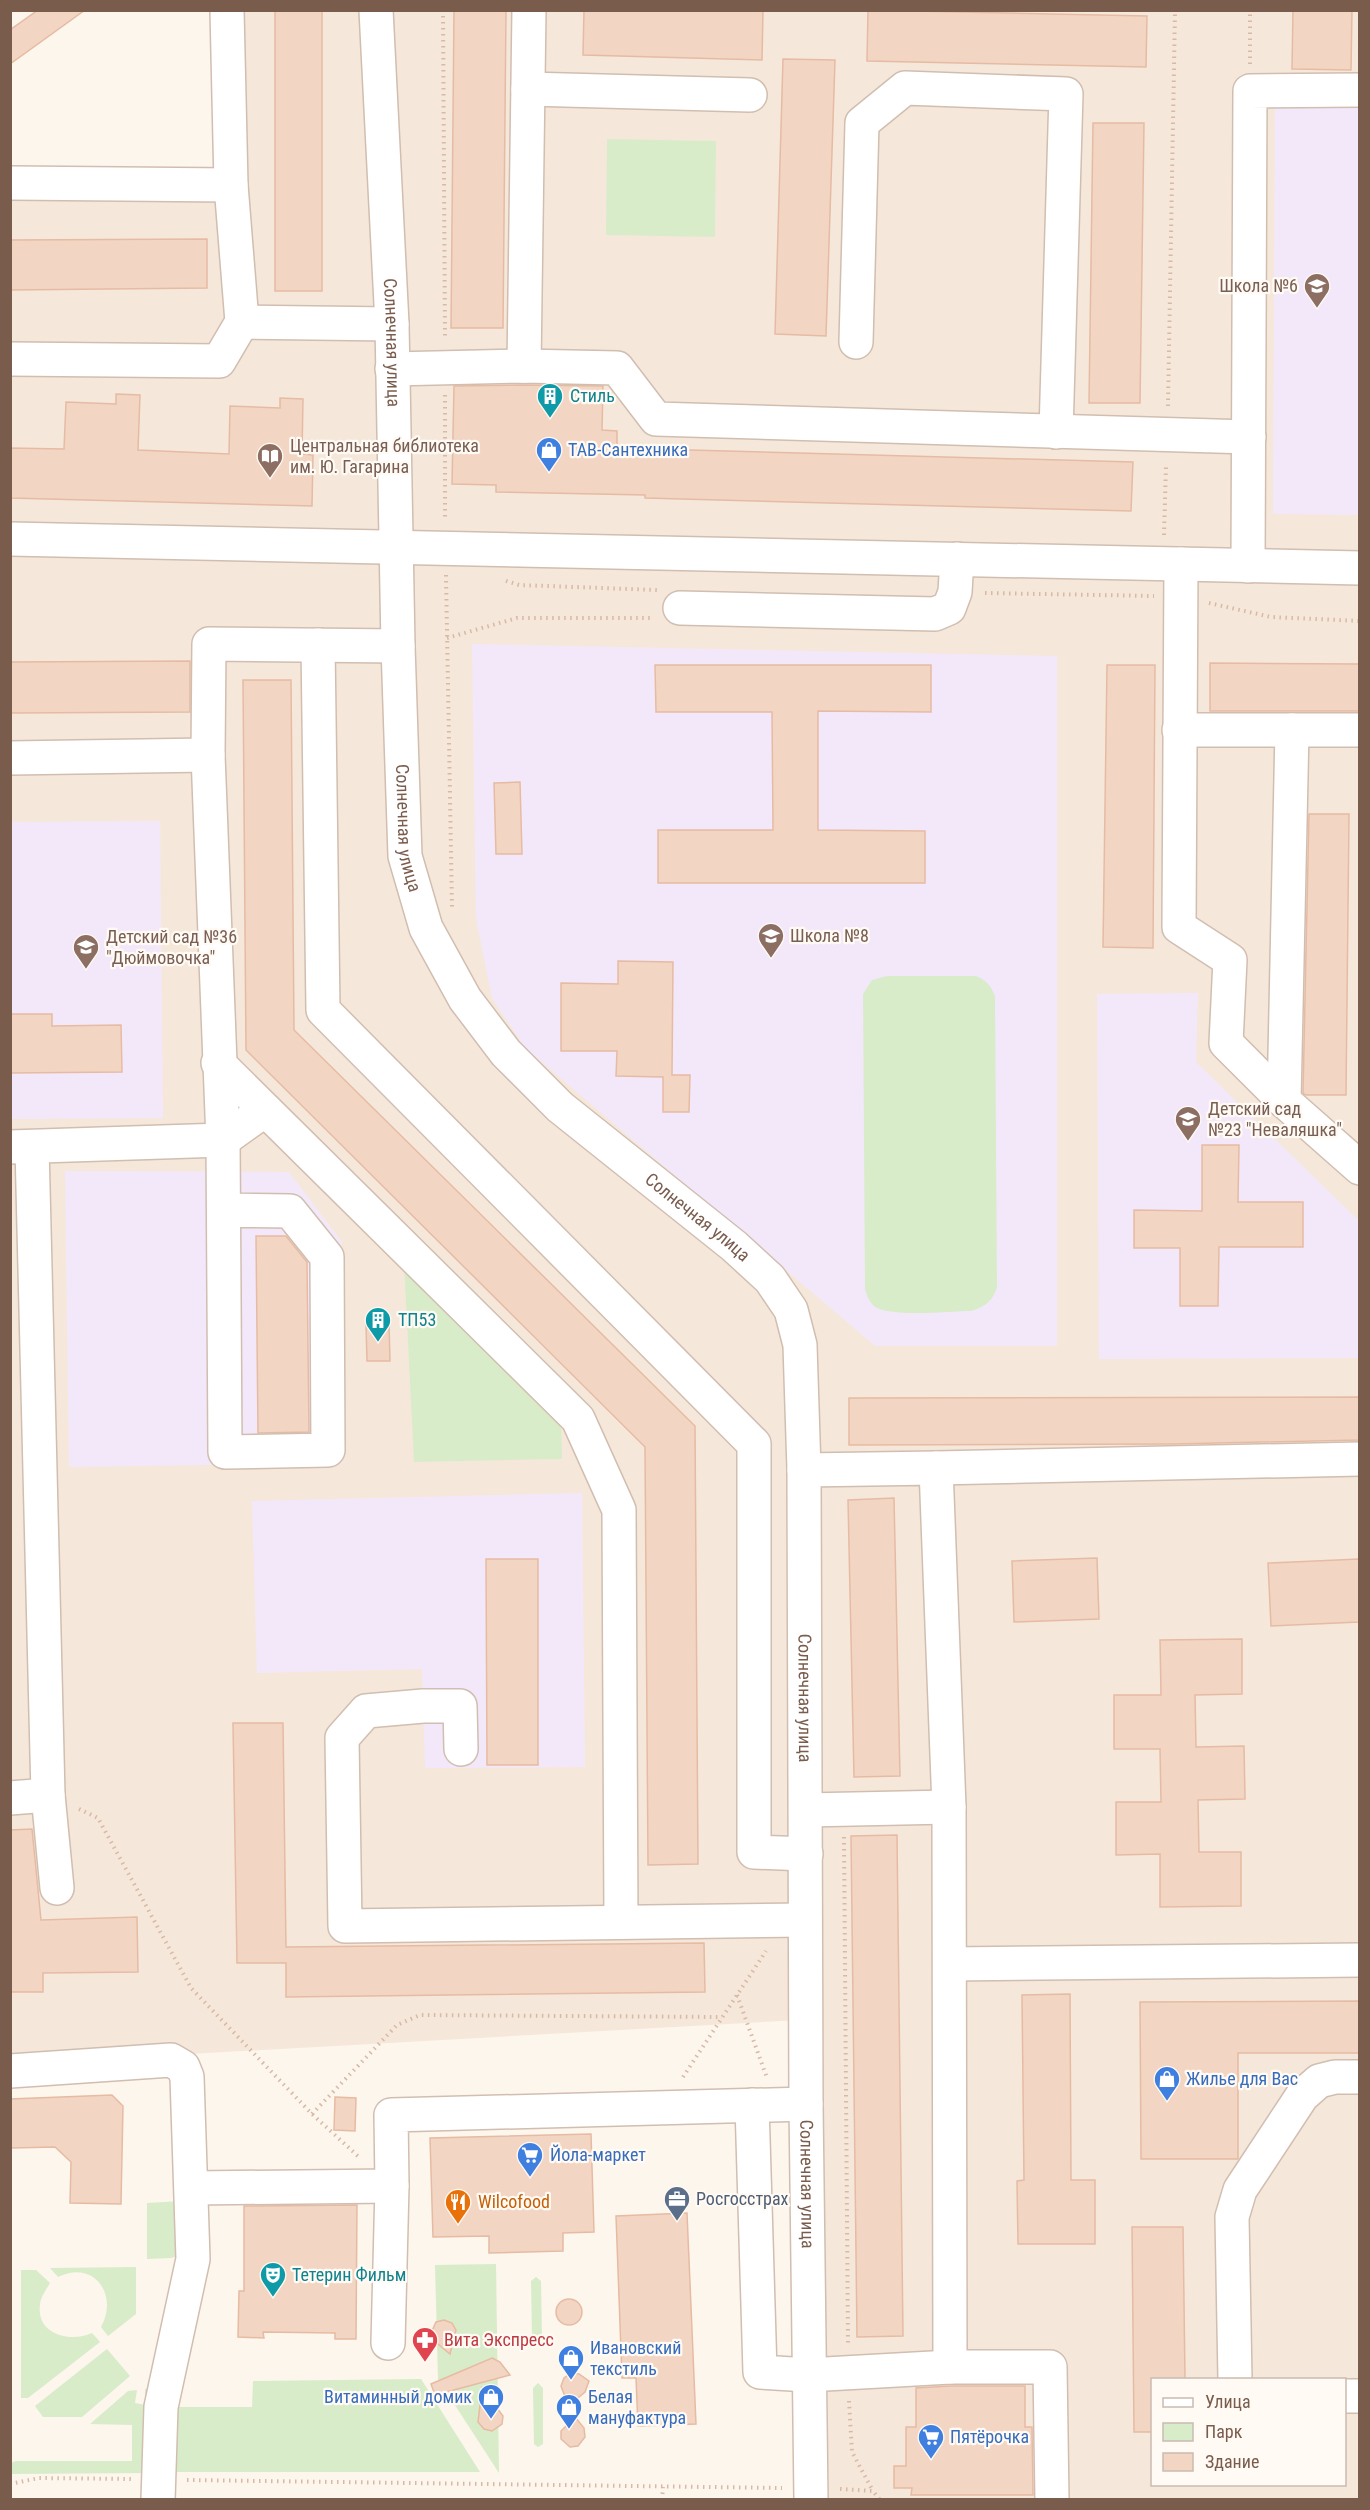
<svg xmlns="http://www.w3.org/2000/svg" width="1370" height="2510" font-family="'Roboto Condensed',sans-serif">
<rect width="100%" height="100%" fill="#fdf6ec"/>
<!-- residential -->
<path fill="#f5e8da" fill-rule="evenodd" d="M241,11H1359V2499H829L818,2019L11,2064V200L244,199ZM1152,2380H1344V2484H1152Z"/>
<!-- education -->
<g fill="#f3e8fa">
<path d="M1275,105H1359V515L1273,514Z"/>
<path d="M472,644L1057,656V1346H875L525,1048L492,998L476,919Z"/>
<path d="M160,821L163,1118L11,1119L10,822Z"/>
<path d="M1198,993L1196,1062L1359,1221V1358L1099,1359L1097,994Z"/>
<path d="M65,1171L289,1172L342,1242L343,1463L69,1467Z"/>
<path d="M582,1493L585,1767L425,1768L422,1669L257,1673L252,1501Z"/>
</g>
<!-- green -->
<g fill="#d8ecc9">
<path d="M607,139L716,141L715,237L606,235Z"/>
<path d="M887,976H976C986,980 991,986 995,996L997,1287C993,1301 985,1307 971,1311C950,1311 889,1318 874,1306C869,1301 867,1296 865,1289L863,994L872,980Z"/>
<path d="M404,1263L561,1416L562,1459L414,1462Z"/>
<path d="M182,2201V2255L171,2258L147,2259V2203Z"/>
<path d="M496,2264L499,2473L438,2379L435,2265Z"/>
<path d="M136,2267V2314L108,2336L101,2327C119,2295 94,2259 58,2277L50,2268Z"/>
<path d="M21,2270H36L50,2283C46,2290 40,2298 40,2305C36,2335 71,2343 92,2333L100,2342L28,2398H21Z"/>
<path d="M536,2277L541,2281L542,2337L537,2341L532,2338L531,2281Z"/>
<path d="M107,2349L130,2376L82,2417H43L35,2406Z"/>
<path d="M421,2379L480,2472H172L174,2407H252L253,2381Z"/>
<path d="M538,2383L543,2388V2444L538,2447L534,2444L533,2388Z"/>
<path d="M152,2388L150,2473L11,2474L10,2463L16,2461H132V2425L90,2424L128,2391L137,2390L135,2403L145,2405V2389Z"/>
</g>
<!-- building -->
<g fill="#f3d5c3" stroke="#e6bba3" stroke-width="1.5">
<path d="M38,10H85L10,64V30Z"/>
<rect x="275" y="10" width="47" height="281"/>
<path d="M454,10H506L503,328H451Z"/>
<path d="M584,10H763L762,60L583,55Z"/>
<path d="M868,10L1147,16L1146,67L867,61Z"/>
<path d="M1293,10H1352L1351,70L1292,69Z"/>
<path d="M783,59L835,60L826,336L775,334Z"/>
<path d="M1093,123H1144L1140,403H1089Z"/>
<path d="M207,239V288L10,290V240Z"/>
<path d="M524,385L603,386L602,430L617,431V448L1133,462L1131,511L645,498V495L496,492V485L452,484L454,386Z"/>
<path d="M116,394L140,395L138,450L229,454L230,406L280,408V398L303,399L302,454L313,455L312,506L10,498V448L64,449L66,402L116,404Z"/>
<path d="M190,661V712L10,713V662Z"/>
<path d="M1210,663L1359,664V711H1210Z"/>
<path d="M655,665H931V712L818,711V830L925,831V883H658V830H773L772,712H656Z"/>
<path d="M1107,665H1155L1153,948L1103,947Z"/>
<path d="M243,680H291L294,1030L695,1426L698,1864L648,1865L645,1447L246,1050Z"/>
<path d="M520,782L522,854H496L494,783Z"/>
<path d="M1309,814H1349L1346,1095H1306L1303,1093Z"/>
<path d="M618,961L673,962L672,1075H690L689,1112H663V1077L616,1076L617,1051H561V983L618,984Z"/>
<path d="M10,1014H52V1026L121,1025L122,1072L10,1073Z"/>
<path d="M1202,1145H1239L1238,1202H1303V1247H1219L1218,1306H1180V1248H1134V1210L1202,1211Z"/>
<path d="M256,1236H286L307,1262L309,1432L258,1433Z"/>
<path d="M389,1324L390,1361H367L366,1325Z"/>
<path d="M1359,1397V1440L1173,1444L849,1445V1398Z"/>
<path d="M894,1498L900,1776L854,1777L848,1500Z"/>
<path d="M1097,1558L1099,1619L1014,1622L1012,1561Z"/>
<path d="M486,1559H538V1765H487Z"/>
<path d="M1359,1559V1622L1271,1626L1268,1563Z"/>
<path d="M1242,1639V1694L1195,1695L1196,1747L1244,1746L1245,1799L1198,1800L1199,1852H1241V1906L1160,1907V1854L1116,1855V1802H1161L1160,1749H1114V1695H1161L1160,1640Z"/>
<path d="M233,1723H283L286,1947L704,1943L705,1992L286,1997V1963H237Z"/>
<path d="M32,1829L41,1920L137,1917L138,1972L43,1973V1992H10V1830Z"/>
<path d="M897,1835L903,2336L857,2337L851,1836Z"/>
<path d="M1070,1994L1071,2180H1095V2244H1018L1017,2181L1024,2180L1022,1995Z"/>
<path d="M1359,2001V2053H1238V2159H1141L1140,2002Z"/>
<path d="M112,2095L123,2106L121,2204L70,2203L71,2162L55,2147L11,2148L10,2099Z"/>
<path d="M335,2097L356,2098L355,2131L334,2130Z"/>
<path d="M591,2134L594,2232L563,2233V2251L489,2253V2236L433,2237L430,2138Z"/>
<path d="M357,2205L356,2339H335V2333L263,2332L264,2338L238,2337L239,2291H244V2206Z"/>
<path d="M687,2213L696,2424L638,2426L636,2378H622L616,2216Z"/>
<path d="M1132,2227H1183L1185,2379H1152V2432H1134Z"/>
<circle cx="569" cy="2312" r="13"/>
<path d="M444,2320L452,2323L456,2330L450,2354L433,2340L431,2333L436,2322Z"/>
<path d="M492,2358L500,2362L510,2375L435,2395L431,2384Z"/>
<path d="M571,2373L579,2374L589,2381L585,2392L573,2402L564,2394L561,2386L564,2378Z"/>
<path d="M951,2386H1025V2427H1032L1033,2495H911L912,2488H894V2466H906V2427H916V2388Z"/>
<path d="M482,2388L503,2416L502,2424L492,2431L484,2429L478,2422Z"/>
<path d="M575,2417L584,2428L585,2437L578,2446L570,2447L561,2439V2431Z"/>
</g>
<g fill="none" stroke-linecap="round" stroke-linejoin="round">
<!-- minor casing -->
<g stroke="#d1beb0" stroke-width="36">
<g id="minor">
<path id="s1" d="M376,10L392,324L398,646L405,856L426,928L465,999L506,1053L560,1107L734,1246L770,1279L791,1310L800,1345L804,1470L806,2104L811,2500"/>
<path d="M528,89L750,95"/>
<path d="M10,183L231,185"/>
<path d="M242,322L392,324"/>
<path d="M856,342L862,123L905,88L1066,94L1056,432"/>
<path d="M10,359L219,361L242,322L231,185L227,10"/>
<path d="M524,366L529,10"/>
<path d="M392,369L524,366L617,368L656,419L1249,437"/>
<path d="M10,539L1360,568"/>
<path d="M1181,564L1179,927L1230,960L1226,1043L1284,1101L1360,1168"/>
<path d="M1248,566L1250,91L1360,90"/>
<path d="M680,608L935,614L949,608L955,592L957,559"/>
<path d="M318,645L323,1010L754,1444V1852L806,1854"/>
<path d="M1179,730H1292L1284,1101"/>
<path d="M1292,730H1360"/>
<path d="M10,758L208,755"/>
<path d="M218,1063L578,1419L619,1510L621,1922"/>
<path d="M10,1147L223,1140L265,1110"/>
<path d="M224,1210L290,1211L327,1257L328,1450L225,1452L223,1140L208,755L209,644L398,646"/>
<path d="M936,1468L1360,1459"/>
<path d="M804,1470L936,1468L949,1807L950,2367"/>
<path d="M461,1749L460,1706H423L366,1711L342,1738L345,1926L805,1920"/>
<path d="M48,1795L57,1888"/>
<path d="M10,1798L48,1795L32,1147"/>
<path d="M806,1810L949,1807"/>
<path d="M950,1964L1360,1960"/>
<path d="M10,2071L171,2060L183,2067L187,2077L193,2259L161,2407L158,2500"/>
<path d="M752,2105L760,2372L808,2375L950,2367H1050L1052,2500"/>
<path d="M192,2188L392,2186L391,2115L806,2104"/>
<path d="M388,2343L392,2186"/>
<path d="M1235,2380L1232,2217L1240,2190L1302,2096L1319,2081L1335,2077H1360"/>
<path d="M1344,2396H1360"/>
</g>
</g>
<!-- path -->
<g stroke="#d9b8a5" stroke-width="4" stroke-dasharray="1.5 4.5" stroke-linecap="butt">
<path d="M443,10L445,340"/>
<path d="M1250,64V10"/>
<path d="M445,395V520"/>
<path d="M1168,406L1175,10"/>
<path d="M1164,535L1166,464"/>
<path d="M446,575L452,907"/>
<path d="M506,581L519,585L657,590"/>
<path d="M985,593L1154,596"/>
<path d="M1209,603L1271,617L1360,621"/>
<path d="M447,638L517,618H653"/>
<path d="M79,1809L98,1818L191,1988L312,2114L360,2158"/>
<path d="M844,1837L848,2345"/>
<path d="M737,1995L767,2078"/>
<path d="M683,2077L766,1951"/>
<path d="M312,2114L397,2025L420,2015L722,2017"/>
<path d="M849,2401L852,2452L873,2491"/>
<path d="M187,2480L782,2488"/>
<path d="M10,2484L39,2478L131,2479"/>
<path d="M840,2489L873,2491L880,2500"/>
<path d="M662,2500L663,2487"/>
</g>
<!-- minor -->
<use href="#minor" stroke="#fff" stroke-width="33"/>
</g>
<!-- icons -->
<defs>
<g id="school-pin" transform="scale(1.35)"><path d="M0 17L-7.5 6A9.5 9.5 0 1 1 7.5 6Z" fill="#8d6e63" stroke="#fffaf3"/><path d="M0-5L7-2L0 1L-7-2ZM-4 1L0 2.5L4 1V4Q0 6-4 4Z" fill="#fff"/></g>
<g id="building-pin" transform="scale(1.35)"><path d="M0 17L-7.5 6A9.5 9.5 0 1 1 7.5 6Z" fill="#0f9aa8" stroke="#fffaf3"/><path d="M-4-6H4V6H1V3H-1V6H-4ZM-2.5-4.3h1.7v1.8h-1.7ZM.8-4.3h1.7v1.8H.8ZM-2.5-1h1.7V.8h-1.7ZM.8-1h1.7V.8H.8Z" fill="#fff"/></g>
<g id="shop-pin" transform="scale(1.35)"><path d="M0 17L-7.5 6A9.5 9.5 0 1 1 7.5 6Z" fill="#3f7fe0" stroke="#fffaf3"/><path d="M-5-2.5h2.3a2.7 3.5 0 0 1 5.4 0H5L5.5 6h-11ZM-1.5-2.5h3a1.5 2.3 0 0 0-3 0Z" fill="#fff"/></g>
<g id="library-pin" transform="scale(1.35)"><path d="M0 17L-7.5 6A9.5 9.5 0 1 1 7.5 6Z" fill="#8d6e63" stroke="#fffaf3"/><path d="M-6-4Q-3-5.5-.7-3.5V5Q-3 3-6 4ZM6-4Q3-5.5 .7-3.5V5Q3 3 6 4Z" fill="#fff"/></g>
<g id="supermarket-pin" transform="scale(1.35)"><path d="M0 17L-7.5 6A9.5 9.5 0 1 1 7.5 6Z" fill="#3f7fe0" stroke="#fffaf3"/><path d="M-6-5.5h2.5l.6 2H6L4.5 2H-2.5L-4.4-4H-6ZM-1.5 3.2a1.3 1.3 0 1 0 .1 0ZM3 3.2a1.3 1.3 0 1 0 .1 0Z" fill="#fff"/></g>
<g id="office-pin" transform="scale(1.35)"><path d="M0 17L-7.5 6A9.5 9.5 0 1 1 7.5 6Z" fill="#5c6f8a" stroke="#fffaf3"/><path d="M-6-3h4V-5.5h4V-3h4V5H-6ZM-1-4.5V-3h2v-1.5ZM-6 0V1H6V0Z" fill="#fff"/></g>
<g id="restaurant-pin" transform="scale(1.35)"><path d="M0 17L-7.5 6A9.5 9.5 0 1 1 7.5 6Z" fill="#e8710a" stroke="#fffaf3"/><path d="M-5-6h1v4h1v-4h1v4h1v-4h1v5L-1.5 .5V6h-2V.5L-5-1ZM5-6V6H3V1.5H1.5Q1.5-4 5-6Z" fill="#fff"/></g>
<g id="theatre-pin" transform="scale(1.35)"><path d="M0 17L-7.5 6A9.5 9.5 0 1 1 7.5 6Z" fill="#0f9aa8" stroke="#fffaf3"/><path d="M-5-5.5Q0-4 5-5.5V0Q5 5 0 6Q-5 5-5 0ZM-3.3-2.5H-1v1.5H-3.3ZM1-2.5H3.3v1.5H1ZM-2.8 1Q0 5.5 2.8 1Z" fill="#fff"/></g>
<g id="pharmacy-pin" transform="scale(1.35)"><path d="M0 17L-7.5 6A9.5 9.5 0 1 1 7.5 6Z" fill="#e0444e" stroke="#fffaf3"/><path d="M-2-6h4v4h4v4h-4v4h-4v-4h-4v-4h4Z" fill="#fff"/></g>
</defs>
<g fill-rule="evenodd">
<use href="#school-pin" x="1317" y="286"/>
<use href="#building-pin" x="550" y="396"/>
<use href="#shop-pin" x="549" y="450"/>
<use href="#library-pin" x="270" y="456"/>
<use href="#school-pin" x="771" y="936"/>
<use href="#school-pin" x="86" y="947"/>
<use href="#school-pin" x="1188" y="1119"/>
<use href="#building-pin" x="378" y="1320"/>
<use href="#shop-pin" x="1167" y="2079"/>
<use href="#supermarket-pin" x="530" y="2155"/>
<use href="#office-pin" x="677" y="2199"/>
<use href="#restaurant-pin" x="458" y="2202"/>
<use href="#theatre-pin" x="273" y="2275"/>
<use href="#pharmacy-pin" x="425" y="2340"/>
<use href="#shop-pin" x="571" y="2358"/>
<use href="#shop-pin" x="491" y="2397"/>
<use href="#shop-pin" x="569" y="2407"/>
<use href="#supermarket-pin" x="931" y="2437"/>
</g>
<g text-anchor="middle" stroke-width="4.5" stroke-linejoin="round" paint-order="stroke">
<!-- education labels -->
<g font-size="18" fill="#785e54" stroke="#fffaf3" text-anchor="start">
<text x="1298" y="292" text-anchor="end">Школа №6</text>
<text x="290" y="452">Центральная библиотека<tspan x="290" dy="21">им. Ю. Гагарина</tspan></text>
<text x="790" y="942">Школа №8</text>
<text x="106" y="943">Детский сад №36<tspan x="106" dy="21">"Дюймовочка"</tspan></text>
<text x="1208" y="1115">Детский сад<tspan x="1208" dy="21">№23 "Неваляшка"</tspan></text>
</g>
<!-- street labels -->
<g font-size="18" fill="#7a5c4d" stroke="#fffaf3">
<text dy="6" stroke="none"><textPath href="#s1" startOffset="333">Солнечная улица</textPath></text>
<text dy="6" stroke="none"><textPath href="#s1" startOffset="819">Солнечная улица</textPath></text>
<text dy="6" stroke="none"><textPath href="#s1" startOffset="1323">Солнечная улица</textPath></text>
<text dy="6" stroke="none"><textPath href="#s1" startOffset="1845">Солнечная улица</textPath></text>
<text dy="6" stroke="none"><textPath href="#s1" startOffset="2331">Солнечная улица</textPath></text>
</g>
<!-- culture labels -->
<g font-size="18" fill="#0d838f" stroke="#fffaf3" text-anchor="start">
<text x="570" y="402">Стиль</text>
<text x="398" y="1326">ТП53</text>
<text x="292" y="2281">Тетерин Фильм</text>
</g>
<!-- shop labels -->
<g font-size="18" fill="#366cbe" stroke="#fffaf3" text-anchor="start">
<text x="568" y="456">ТАВ-Сантехника</text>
<text x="1186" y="2085">Жилье для Вас</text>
<text x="550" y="2161">Йола-маркет</text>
<text x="590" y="2354">Ивановский<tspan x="590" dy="21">текстиль</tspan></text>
<text x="472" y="2403" text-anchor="end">Витаминный домик</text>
<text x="588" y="2403">Белая<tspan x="588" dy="21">мануфактура</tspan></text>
<text x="950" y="2443">Пятёрочка</text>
</g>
<!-- service labels -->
<g font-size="18" fill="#4e5e75" stroke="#fffaf3" text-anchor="start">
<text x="696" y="2205">Росгосстрах</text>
</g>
<!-- food labels -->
<g font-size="18" fill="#c56008" stroke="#fffaf3" text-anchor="start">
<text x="478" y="2208">Wilcofood</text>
</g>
<!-- health labels -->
<g font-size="18" fill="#be3a42" stroke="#fffaf3" text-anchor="start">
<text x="444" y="2346">Вита Экспресс</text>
</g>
</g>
<!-- border -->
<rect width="1370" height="2510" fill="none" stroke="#7a5c4d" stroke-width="24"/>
<!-- legend -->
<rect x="1151" y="2378" width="195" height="108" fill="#fffaf3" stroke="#cabbb1" stroke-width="1.5"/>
<rect x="1163" y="2398" width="30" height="9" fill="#ffffff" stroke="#cabbb1" stroke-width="1.5"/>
<text x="1205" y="2408" font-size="18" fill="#7a5c4d">Улица</text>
<rect x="1163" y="2423" width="30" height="18" fill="#d8ecc9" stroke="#cabbb1" stroke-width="1.5"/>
<text x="1205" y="2438" font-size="18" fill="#7a5c4d">Парк</text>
<rect x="1163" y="2453" width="30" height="18" fill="#f3d5c3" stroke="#cabbb1" stroke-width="1.5"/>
<text x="1205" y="2468" font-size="18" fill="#7a5c4d">Здание</text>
</svg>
